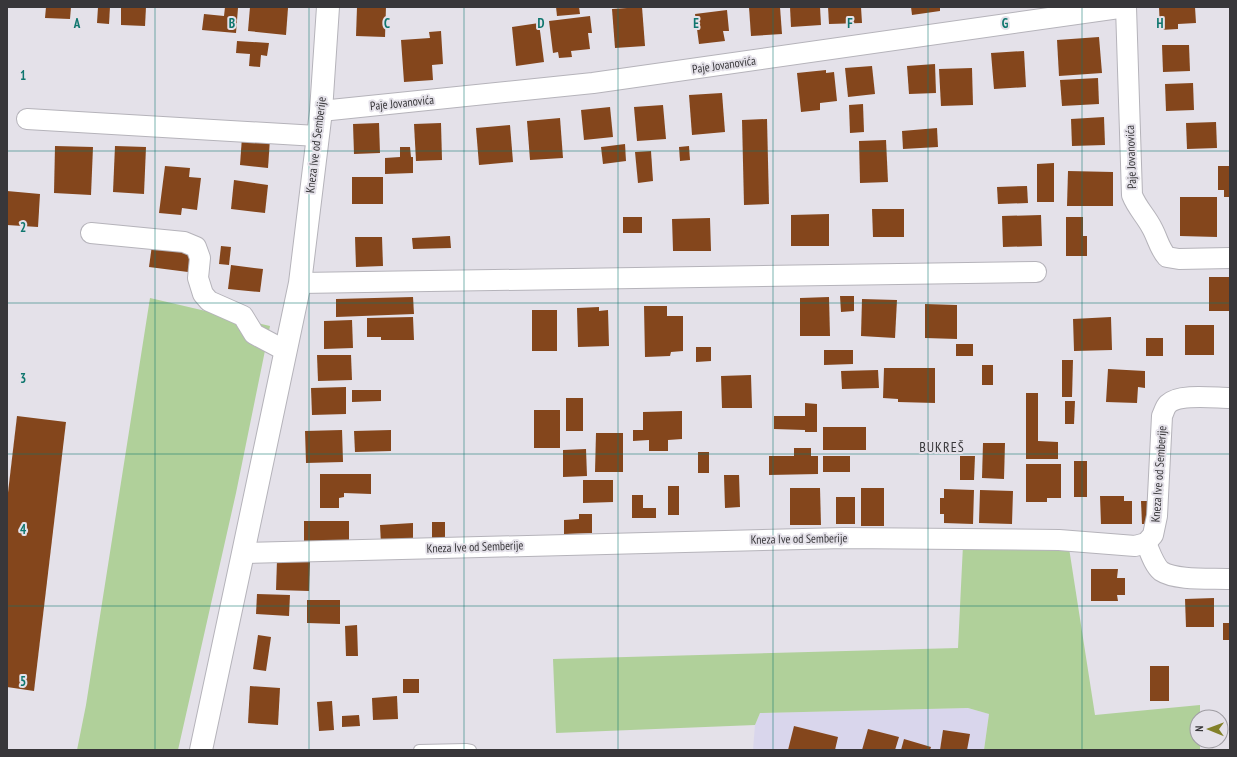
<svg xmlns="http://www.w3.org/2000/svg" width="1237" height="757" font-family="'PT Sans Narrow',sans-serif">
<rect width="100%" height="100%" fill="#e4e1e9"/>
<!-- industrial -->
<path fill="#d9d6ec" d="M968,708L989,714L984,750H753L755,725L760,713Z"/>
<!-- green -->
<g fill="#b0d09a">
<path d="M150,298L270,326L236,493L178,750H77L86,705Z"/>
<path d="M963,545L1069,548L1095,715L1200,705V717H1197V741H1200V750H984L989,714L968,708L760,713L755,725L556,733L553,659L958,648Z"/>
</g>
<!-- building -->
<g fill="#84461c">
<path d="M46,7H71L70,19L45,18Z"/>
<path d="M98,7H110L109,24L97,23Z"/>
<path d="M121,7H146L145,26L121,25Z"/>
<path d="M225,7L238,8L236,33L202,30L204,14L224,16Z"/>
<path d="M250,7L288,8L286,35L248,31Z"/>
<path d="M357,7H386L385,37L356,36Z"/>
<path d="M556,7H579L580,14L557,16Z"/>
<path d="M642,7L645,46L615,48L612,9Z"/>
<path d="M749,7H780L782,34L751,36Z"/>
<path d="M790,7H820L821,25L791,27Z"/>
<path d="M828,7H861L862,23L829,24Z"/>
<path d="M911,7H940V11L912,15Z"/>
<path d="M1159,7H1195L1196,23L1178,24V29L1160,30Z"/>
<path d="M727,10L729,31H723L725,41L699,44L695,14Z"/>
<path d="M590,16L592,33H588L590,49L571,51L572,57L559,58L558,52L553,53L549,21Z"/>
<path d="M539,23L544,62L516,66L512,27Z"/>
<path d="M441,31L443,64L432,65L433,80L404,82L401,40L430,38L429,32Z"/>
<path d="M1099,37L1102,73L1059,76L1057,40Z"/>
<path d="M237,41L269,43L267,56L261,55L260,67L249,66L250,54L236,53Z"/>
<path d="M1162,45H1189L1190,71L1163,72Z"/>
<path d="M1024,51L1026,87L994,89L991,53Z"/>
<path d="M935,64L936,93L909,94L907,66Z"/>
<path d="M872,66L875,94L848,97L845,68Z"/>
<path d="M972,68L973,105L941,106L939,69Z"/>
<path d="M826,70V73L834,72L837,101L820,103V110L801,112L797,73Z"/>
<path d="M1098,78L1099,104L1062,106L1060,80Z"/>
<path d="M1193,83L1194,110L1166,111L1165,84Z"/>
<path d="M722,93L725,132L692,135L689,95Z"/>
<path d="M863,104L864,132L850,133L849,105Z"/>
<path d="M663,105L666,139L637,141L634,107Z"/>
<path d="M610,107L613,137L584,140L581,110Z"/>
<path d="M1104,117L1105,145L1072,146L1071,119Z"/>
<path d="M560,118L563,158L530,160L527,121Z"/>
<path d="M767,119L769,204L744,205L742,120Z"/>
<path d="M1216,122L1217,148L1187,149L1186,123Z"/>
<path d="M379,123L380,153L354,154L353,124Z"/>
<path d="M441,123L442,160L416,161L414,124Z"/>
<path d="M510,125L513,162L479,165L476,128Z"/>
<path d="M937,128L938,147L903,149L902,131Z"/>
<path d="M242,137L270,139L268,168L240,165Z"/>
<path d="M886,140L888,182L860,183L859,141Z"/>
<path d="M625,144L626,161L603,164L601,147Z"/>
<path d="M55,146L93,147L91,195L54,193Z"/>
<path d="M115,146L146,147L144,194L113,192Z"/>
<path d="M689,146L690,160L680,161L679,147Z"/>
<path d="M400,147H410L411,157H413V173L385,174V158L400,157Z"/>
<path d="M651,151L653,181L638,183L635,152Z"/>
<path d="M1054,163V202H1037V164Z"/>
<path d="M165,166L190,168L189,177L201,178L197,210L182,208L181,215L159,213Z"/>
<path d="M1218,166H1230V197H1224V190H1218Z"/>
<path d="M1068,171L1113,172V206H1067Z"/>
<rect x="352" y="177" width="31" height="27"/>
<path d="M234,180L268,185L265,213L231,209Z"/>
<path d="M1027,186L1028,203L998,204L997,187Z"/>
<path d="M7,191L40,194L38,227L7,225Z"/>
<path d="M1180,197H1217V237L1180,236Z"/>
<path d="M872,209H904V237H873Z"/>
<path d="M829,214V246H791V215Z"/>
<path d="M1041,215L1042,246L1003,247L1002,216Z"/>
<rect x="623" y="217" width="19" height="16"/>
<path d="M1066,217H1083V236H1087V256H1066Z"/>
<path d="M710,218L711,251H673L672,219Z"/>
<path d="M450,236L451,248L413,249L412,238Z"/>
<path d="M355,237H382L383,266L356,267Z"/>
<path d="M152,245L191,249L188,272L149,267Z"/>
<path d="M221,246L231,247L229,265L219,264Z"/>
<path d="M231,265L263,269L260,292L228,289Z"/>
<rect x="1209" y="277" width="21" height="34"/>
<path d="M840,296H854V311L841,312Z"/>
<path d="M413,297L414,314L336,317V299Z"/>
<path d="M829,297L830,336H800V298Z"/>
<path d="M862,299L897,300L895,338L861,336Z"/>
<path d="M925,304L957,305V339L925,338Z"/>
<path d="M644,306H667V316H683V351L671,352L670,356L645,357Z"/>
<path d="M599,307V311L608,310L609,346L578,347L577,308Z"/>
<rect x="532" y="310" width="25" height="41"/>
<path d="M413,317L414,340H381V337H367V318Z"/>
<path d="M1111,317L1112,350L1074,351L1073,319Z"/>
<path d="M352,320L353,348L324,349V321Z"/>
<rect x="1185" y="325" width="29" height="30"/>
<rect x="1146" y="338" width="17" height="18"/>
<rect x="956" y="344" width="17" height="12"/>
<path d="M696,347H711V361L696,362Z"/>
<path d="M824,350H853V364L824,365Z"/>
<path d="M317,355H351L352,380L318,381Z"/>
<path d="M1062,360H1073L1072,397H1062Z"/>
<rect x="982" y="365" width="11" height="20"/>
<path d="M884,368H935V403L898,402V399L883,398Z"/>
<path d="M1108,369L1145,371V388L1138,387L1137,403L1106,402Z"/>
<path d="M878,370L879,388L842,389L841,371Z"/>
<path d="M751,375L752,408H722L721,376Z"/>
<path d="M346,387V414L312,415L311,388Z"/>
<path d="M352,390H381V401L352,402Z"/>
<path d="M1026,393H1038V441L1058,442V459H1026Z"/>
<rect x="566" y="398" width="17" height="33"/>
<path d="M1065,401H1075L1074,424H1065Z"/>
<path d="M805,403L817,404V432H805V430L774,429V416H805Z"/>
<rect x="534" y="410" width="26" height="38"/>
<path d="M682,411V439L668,440V451H649V440L633,441V430H643V412Z"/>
<path d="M17,416L66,422L34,691L7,687V501Z"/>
<rect x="823" y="427" width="43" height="23"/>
<path d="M342,430L343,462L306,463L305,431Z"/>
<path d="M391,430V451L355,452L354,431Z"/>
<path d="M596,433H623V472H595Z"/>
<path d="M983,443H1005L1004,479L982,478Z"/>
<path d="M794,448H811V456H818V474L769,475V456H794Z"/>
<path d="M586,449L587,476L563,477V450Z"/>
<rect x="698" y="452" width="11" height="21"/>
<rect x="823" y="456" width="27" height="16"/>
<path d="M960,456H975L974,480H960Z"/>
<rect x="1074" y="461" width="13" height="36"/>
<path d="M1026,464H1061V498H1047V502H1026Z"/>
<path d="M320,474H371V494L344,493V497L339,498V508H320Z"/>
<path d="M724,475H739L740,507L725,508Z"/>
<path d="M583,480H613V502L583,503Z"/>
<rect x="668" y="486" width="11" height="29"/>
<path d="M790,488H820L821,525H790Z"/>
<rect x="861" y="488" width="23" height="38"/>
<path d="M944,489L974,490L973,524L944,523V514H940V498H944Z"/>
<path d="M980,490L1013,491L1012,524L979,523Z"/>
<path d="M632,495H643V508H656V518H632Z"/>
<path d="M1100,496H1124V501H1132V524H1101Z"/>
<rect x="836" y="497" width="19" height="27"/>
<path d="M1141,501H1150V524H1142Z"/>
<path d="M579,514H592V533L564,534V520L579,519Z"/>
<rect x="304" y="521" width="45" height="21"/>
<rect x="432" y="522" width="13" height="16"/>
<path d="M413,523V542L381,544L380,525Z"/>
<path d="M277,560L310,561L309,591L276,590Z"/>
<path d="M1091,569H1118L1117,578H1125V595H1117L1118,601H1091Z"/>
<path d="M257,594L290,595L289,616L256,614Z"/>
<path d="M1214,598V627H1186L1185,599Z"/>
<path d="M307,600H340V624L307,623Z"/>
<rect x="1223" y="623" width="7" height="17"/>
<path d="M357,625L358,656H346L345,626Z"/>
<path d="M258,635L271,637L266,671L253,669Z"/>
<rect x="1150" y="666" width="19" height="35"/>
<rect x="403" y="679" width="16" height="14"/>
<path d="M250,686L280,688L278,725L248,723Z"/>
<path d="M397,696L398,719L373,720L372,698Z"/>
<path d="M332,701L334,730L319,731L317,702Z"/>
<path d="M359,715L360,726L342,727V716Z"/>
<path d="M794,726L838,737L835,750H788Z"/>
<path d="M868,729L899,737L895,750H862Z"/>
<path d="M943,730L970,734L967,750H940Z"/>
<path d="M904,739L931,747L930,750H901Z"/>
</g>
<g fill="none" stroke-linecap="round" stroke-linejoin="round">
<!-- lane casing -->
<g stroke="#b5b3ba" stroke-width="12">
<path id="lane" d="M419,750L466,749L471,750"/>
</g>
<!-- street casing -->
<g stroke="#b5b3ba" stroke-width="22">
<g id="street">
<path d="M1126,7L1132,195C1137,208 1146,216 1152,228C1158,239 1159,248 1167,257L1179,259L1230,258"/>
<path d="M321,111L593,83L1126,7"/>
<path d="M27,119L317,136"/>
<path d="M91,233L184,242L196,247L200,258L198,278L203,294L209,301L243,316L254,334L286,351"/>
<path d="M300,283L1036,272"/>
<path d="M1146,543C1150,552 1154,565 1161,571C1176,581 1212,578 1230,579"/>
<path d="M243,553L844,538L1059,540L1135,546L1146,543L1153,535L1157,516L1162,416C1164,412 1165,407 1168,404C1179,393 1215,398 1230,398"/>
</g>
</g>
<!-- secondary casing -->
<g stroke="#b5b3ba" stroke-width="24">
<path id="secondary" d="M201,750L243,553L300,283L321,111L328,7"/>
</g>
<!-- lane -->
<use href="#lane" stroke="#fff" stroke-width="10"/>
<!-- street -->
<use href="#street" stroke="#fff" stroke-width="20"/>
<!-- secondary -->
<use href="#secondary" stroke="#fff" stroke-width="22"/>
</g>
<!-- grid -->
<path fill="none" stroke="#0f766e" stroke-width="1" stroke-opacity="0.55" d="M155,7V750M309,7V750M464,7V750M618,7V750M773,7V750M928,7V750M1082,7V750M7,151H1230M7,303H1230M7,454H1230M7,606H1230"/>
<g text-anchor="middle" stroke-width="4" stroke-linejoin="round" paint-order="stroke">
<!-- street labels -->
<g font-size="12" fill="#38373a" stroke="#e4e1e9">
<text transform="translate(724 65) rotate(-8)" y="4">Paje Jovanovića</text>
<text transform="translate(402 103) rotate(-6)" y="4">Paje Jovanovića</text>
<text transform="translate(316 145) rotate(-83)" y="4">Kneza Ive od Semberije</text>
<text transform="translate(1131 157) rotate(-92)" y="4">Paje Jovanovića</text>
<text transform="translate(1159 474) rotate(-86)" y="4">Kneza Ive od Semberije</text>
<text transform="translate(799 539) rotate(-1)" y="4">Kneza Ive od Semberije</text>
<text transform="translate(475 547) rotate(-2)" y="4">Kneza Ive od Semberije</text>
</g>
<!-- quarter labels -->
<g font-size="14" letter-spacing="1" fill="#38373a" stroke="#e4e1e9">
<text x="942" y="452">BUKREŠ</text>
</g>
</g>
<g font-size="13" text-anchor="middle" font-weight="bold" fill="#0f766e" stroke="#e4e1e9" stroke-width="4" stroke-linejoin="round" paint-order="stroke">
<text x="77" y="28">A</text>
<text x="232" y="28">B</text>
<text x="387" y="28">C</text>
<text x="541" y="28">D</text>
<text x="696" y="28">E</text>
<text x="850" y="28">F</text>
<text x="1005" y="28">G</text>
<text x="1160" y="28">H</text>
<text x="23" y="80">1</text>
<text x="23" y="232">2</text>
<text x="23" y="383">3</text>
<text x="23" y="534">4</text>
<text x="23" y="686">5</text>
</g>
<!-- border -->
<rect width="1237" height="757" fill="none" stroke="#38373a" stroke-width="16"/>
<!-- north arrow -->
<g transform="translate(1209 729) rotate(271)"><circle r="19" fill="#e4e1e9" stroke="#9f9da3"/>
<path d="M0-3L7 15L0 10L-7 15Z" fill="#828029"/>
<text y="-6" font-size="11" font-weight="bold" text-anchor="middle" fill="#38373a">N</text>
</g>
</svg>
